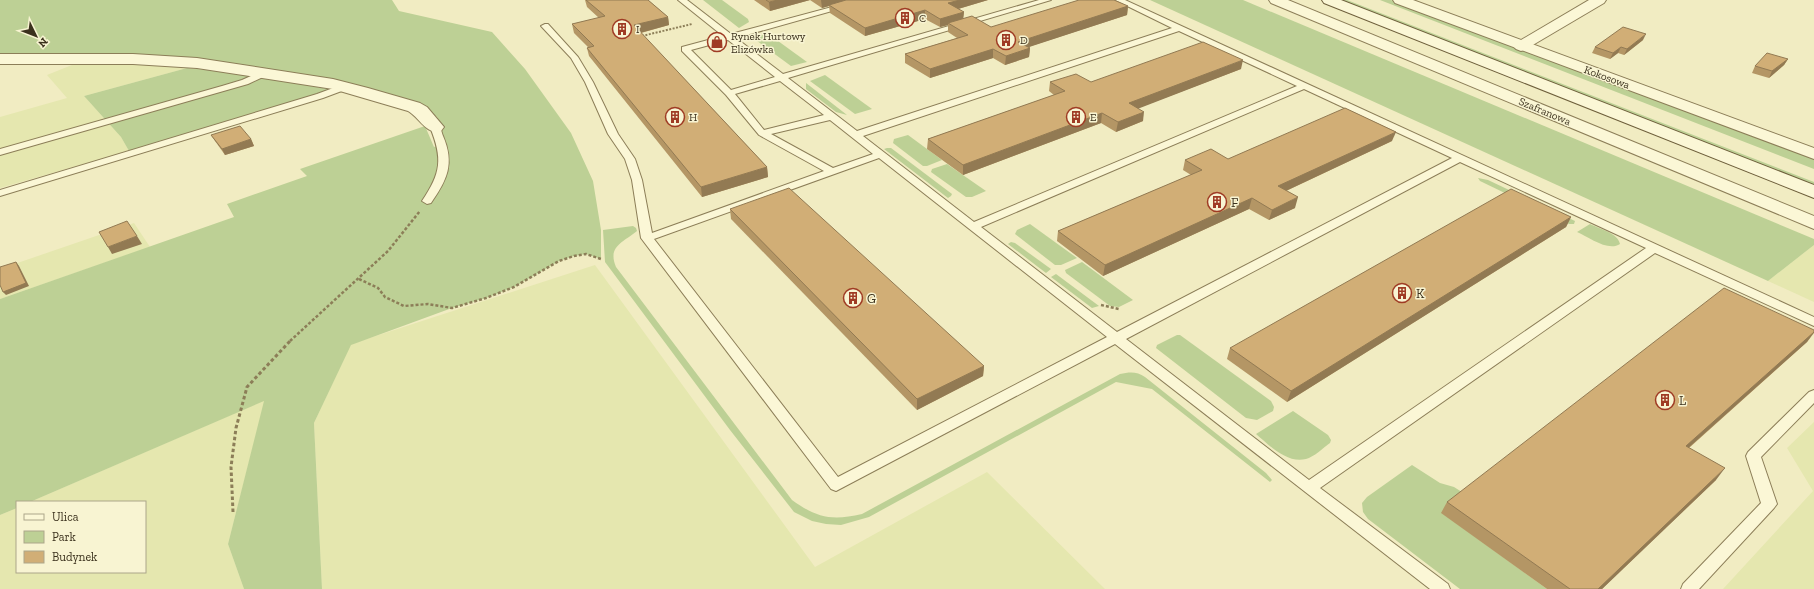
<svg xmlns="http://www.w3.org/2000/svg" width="1814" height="589" font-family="'Zilla Slab',serif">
<rect width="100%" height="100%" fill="#f1ecc2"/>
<!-- farmland -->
<g fill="#e5e7af">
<path d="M142,64L187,68L84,96L121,137L129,151L0,188V117L67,98L47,75L72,65Z"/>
<path d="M134,223L150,247L0,299V269Z"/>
<path d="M1814,245V302L1768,281Z"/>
<path d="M595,265L815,567L987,472L1105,589H322L314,423L351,344Z"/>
<path d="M265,400L228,544L244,589H0V515L17,508V572H145V502H30Z"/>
<path d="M1814,422V589H1723L1813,491L1787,448Z"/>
</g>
<!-- green -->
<g fill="#bdd095">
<path d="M0,0H392L399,11L492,32L525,69L571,133L593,181L601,230V259L586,254L574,256L559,261L514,287L486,298L452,308L351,345L314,423L322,589H244L228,544L264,401L30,502H17V508L0,515V299L234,217L227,204L307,176L300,169L425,126L434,147L445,143L437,117L412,101L197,63L0,59Z"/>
<path d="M703,0H722L748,19L749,22L739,28Z"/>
<path d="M1150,0H1243L1814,239V245L1768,281Z"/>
<path d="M1338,0H1347L1814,182V186Z"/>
<path d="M1380,0H1391L1814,159V169Z"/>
<path d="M767,33L807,62L791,66L753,38Z"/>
<path d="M187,68L231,72L334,90L129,151L121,137L84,96Z"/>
<path d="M825,75L872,109L855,114L810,81Z"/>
<path d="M806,83L847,115L836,112L806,89Z"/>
<path d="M908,135L942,160L927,166H923L893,143L894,139Z"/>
<path d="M887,148H891L952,194L951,196L948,198L884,149Z"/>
<path d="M947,164L986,191L972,197H966L931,172L932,169Z"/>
<path d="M1478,178L1488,180L1575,221L1574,224H1569L1480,181Z"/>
<path d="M1030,224L1077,258L1061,265H1055L1015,234L1017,230Z"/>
<path d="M1590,224C1600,229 1618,233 1620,244C1608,252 1589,237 1577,232Z"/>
<path d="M633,226L636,228L637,231C624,242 607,246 616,267L792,500C817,518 832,521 862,514L1120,374C1129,372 1137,371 1145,377L1266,473L1272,480L1270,482L1152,389L1116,382L869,517L841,525L826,524L812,521L794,512L730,430L605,262L603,230Z"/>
<path d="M1011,242L1015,243L1051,269L1046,273L1008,244Z"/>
<path d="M1082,262L1133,300L1119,307L1110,306L1066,273L1065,270Z"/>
<path d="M1056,274L1099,306L1092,308L1051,277Z"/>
<path d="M1177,335H1180L1271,401L1274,407L1273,411L1257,420L1246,418L1156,348L1157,345Z"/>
<path d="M1293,411L1328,435L1331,440L1330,443C1323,448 1314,457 1306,459C1287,464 1269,445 1256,434Z"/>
<path d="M1412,465L1440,483L1454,487L1465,494L1442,513L1547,589H1460L1368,519L1363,512L1362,503L1367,497Z"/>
</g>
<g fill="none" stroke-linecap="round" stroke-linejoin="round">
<!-- service casing -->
<g stroke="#8c7e58" stroke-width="2">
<g id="service">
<path d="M678,0H687L731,34L858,0H871L736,38L783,74L1039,0H1051L788,78L857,131L1172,28L1115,0H1125L1814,317V326L1655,253L1320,488L1448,584L1450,589H1430L1115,344L836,491L831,489L641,238L632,180L625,159L608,134L585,82L571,58L541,26L545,24H548L578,57L593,82L618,134L635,159L642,180L652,233L824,171L759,135L726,95L682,51V47L723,36ZM1179,31L1297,86L974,222L863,136ZM728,40L775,77L731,90L691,50ZM780,81L824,115L764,130L735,94ZM1304,89L1452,158L1117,332L981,227ZM830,120L873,154L833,168L771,134ZM879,158L1107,337L838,477L654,239ZM1460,162L1646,248L1309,480L1126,339Z"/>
<path d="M262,71L266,74L265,76L248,84L0,155V149L222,86L242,80Z"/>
<path d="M344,84L348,87L347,89L323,98L0,196V190L317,94Z"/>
<path d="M435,124C441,126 441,131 443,136C455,164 447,180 431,203L427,204L422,201C441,173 443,159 430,127Z"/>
<path d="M1814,390V403L1761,457L1777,504L1774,508L1699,589H1681L1683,584L1761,503L1746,456L1748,452L1809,392Z"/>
</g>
</g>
<!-- minor casing -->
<g stroke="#8c7e58" stroke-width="2">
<g id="minor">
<path d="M1269,0H1288L1814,216V229L1271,3Z"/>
<path d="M1589,0H1606L1604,3L1526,49L1521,51L1516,49L1513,46L1516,43Z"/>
<path d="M0,54H133L197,58L333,79L368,88L420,103L427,107L444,127L441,131C426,135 420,118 408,111L333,89L197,68L133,64H0Z"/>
</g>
</g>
<!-- tertiary casing -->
<g stroke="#8c7e58" stroke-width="2">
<path id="tertiary" d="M1393,0H1413L1814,148V159L1395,3Z"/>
</g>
<!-- secondary casing -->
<g stroke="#6e5f3b" stroke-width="2">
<path id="secondary" d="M1322,0H1341L1814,185V198L1324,3Z"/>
</g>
<!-- path-far2 -->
<path stroke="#8c7e58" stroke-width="2" stroke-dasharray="2 1.5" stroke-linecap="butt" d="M642,36L692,24"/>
<!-- path-far1 -->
<g stroke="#8c7e58" stroke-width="2.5" stroke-dasharray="3 2" stroke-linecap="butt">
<path d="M359,279L378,288L385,297L404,306L428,304L452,308L486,298L514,287L559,261L574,256L586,254L601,259"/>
<path d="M1101,305L1119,309"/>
<path d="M290,341L388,251L420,211"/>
</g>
<!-- path -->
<path stroke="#8c7e58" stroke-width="3" stroke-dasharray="3.5 2.5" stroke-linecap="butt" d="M233,512L231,467L236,428L247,387L291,340"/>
<!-- service -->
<use href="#service" fill="#fbf7d6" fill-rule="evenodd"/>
<!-- minor -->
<use href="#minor" fill="#fbf7d6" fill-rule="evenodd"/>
<!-- tertiary -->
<use href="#tertiary" fill="#fbf7d6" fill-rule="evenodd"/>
<!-- secondary -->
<use href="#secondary" fill="#fbf7d6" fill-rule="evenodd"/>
</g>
<!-- wall -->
<g fill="#b49665">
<path d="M585,0H648L668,17L669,25L641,33L767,167L768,177L702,197L589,56L587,48L588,47L574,33L572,24L599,18L587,7Z"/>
<path d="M754,0H988L958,9L964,12L963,19L991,27L1128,6L1127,15L1028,47L1030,48L1029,57L1005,65L993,58L930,78L905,63V54L957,38L948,32V25L940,27L925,19L865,36L830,13L829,6L822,8L810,0L770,11Z"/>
<path d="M1643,40L1624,55L1618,53L1610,59L1592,53L1595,47Z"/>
<path d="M1788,59L1784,65L1769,78L1752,73L1755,66Z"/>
<path d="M1241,69L1138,108L1143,121L1116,132L1101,123L963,175L927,149L928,139L1054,95L1049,91L1050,82H1091Z"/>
<path d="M211,135L251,139L254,146L225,155L215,141Z"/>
<path d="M1392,141L1286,191L1295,208L1269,220L1249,209L1103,276L1057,241L1058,231L1191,175L1183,170L1185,160L1228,159Z"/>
<path d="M730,209L984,366L983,376L917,410L731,219Z"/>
<path d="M1571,217L1566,227L1287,402L1227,359L1230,348Z"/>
<path d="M1814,330V333L1807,342L1689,448L1716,480L1602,589H1547L1441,513L1447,502Z"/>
</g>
<!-- shaded-wall -->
<g fill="#927a53">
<path d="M778,0H810L770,11L769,2Z"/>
<path d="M821,0H852L829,5V6L822,8Z"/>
<path d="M960,0H988L948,12V3Z"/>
<path d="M1128,6L1127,15L1017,51L1018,42Z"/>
<path d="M925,10V19L865,36V28Z"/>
<path d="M964,12L963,20L948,23V25L940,27V19Z"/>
<path d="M668,17L669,25L636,34L634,25Z"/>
<path d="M1646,34L1643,40L1624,55L1627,49Z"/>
<path d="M1621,47L1618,53L1610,59L1613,53Z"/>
<path d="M1030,48L1029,57L1005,65L1006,56Z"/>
<path d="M993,49V58L930,78V69Z"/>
<path d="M1788,59L1784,65L1769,78L1772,71Z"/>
<path d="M1243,60L1241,69L1127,113L1129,103Z"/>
<path d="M1144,112L1143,121L1116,132L1118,122Z"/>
<path d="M1102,113L1101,123L963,175V165Z"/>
<path d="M1396,132L1392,141L1275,196L1278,186Z"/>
<path d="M251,139L254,146L225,155L222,149Z"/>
<path d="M767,167L768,177L702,197L701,187Z"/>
<path d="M1298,197L1295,208L1269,220L1272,210Z"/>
<path d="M1252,198L1249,209L1103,276L1105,265Z"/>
<path d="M1571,217L1566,227L1287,402L1291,391Z"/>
<path d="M137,236L142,244L112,254L108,247Z"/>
<path d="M16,262L19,266L29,286L6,295L3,292Z"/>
<path d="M1814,332L1807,342L1678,457L1686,446Z"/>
<path d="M984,366L983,376L917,410V399Z"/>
<path d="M1725,468L1716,480L1602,589H1598Z"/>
</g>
<!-- building -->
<g fill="#d1ae76" stroke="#927a53">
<path d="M586,0H648L668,17L634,25L767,167L701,187L587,48L594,46L572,24L605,16Z"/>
<path d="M766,0H778L769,2Z"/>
<path d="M846,0H960L948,3L964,12L940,19L925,10L865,28L829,5Z"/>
<path d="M1079,0H1114L1128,6L1018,42L1030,48L1006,56L993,49L930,69L905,54L968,35L948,23L972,16L991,27Z"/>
<path d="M1623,27L1646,34L1627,49L1621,47L1613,53L1595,47Z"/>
<path d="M1203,42L1243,60L1129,103L1144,112L1118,122L1102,113L963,165L928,139L1065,91L1050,82L1076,74L1091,82Z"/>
<path d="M1767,53L1788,59L1772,71L1755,66Z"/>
<path d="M1345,108L1396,132L1278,186L1298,197L1272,210L1252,198L1105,265L1058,231L1202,170L1185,160L1211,149L1228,159Z"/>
<path d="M240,126L251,139L222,149L211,135Z"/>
<path d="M789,188L984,366L917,399L730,209Z"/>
<path d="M1511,189L1571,217L1291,391L1230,348Z"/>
<path d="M127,221L137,236L108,247L99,232Z"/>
<path d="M16,262L26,283L3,292L0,285V267Z"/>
<path d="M1724,288L1814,330V332L1686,446L1725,468L1598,589H1570L1447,502Z"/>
</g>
<!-- icons -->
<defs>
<g id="building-ring" transform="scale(1)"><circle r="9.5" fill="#f8f4d2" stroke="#9f3b24" stroke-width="1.5"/><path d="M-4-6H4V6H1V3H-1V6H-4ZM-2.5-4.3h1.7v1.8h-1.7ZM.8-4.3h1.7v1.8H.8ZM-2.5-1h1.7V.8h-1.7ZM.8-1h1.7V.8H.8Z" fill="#9f3b24"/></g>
<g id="shop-ring" transform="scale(1)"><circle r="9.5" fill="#f8f4d2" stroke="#9f3b24" stroke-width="1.5"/><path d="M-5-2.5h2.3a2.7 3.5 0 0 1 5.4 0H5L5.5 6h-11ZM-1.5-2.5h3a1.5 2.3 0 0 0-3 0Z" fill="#9f3b24"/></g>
</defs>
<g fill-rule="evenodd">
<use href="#building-ring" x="905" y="18"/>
<use href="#building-ring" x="622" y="29"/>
<use href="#building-ring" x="1006" y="40"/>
<use href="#shop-ring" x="717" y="42"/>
<use href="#building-ring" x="675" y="117"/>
<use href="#building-ring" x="1076" y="117"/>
<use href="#building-ring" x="1217" y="202"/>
<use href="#building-ring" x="1402" y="293"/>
<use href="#building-ring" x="853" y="298"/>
<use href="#building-ring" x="1665" y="400"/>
</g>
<g text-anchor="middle" stroke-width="3" stroke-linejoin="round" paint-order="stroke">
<!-- far-poi labels -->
<g font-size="11" fill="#3b311d" stroke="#f8f4d2" text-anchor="start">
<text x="919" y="22">C</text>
<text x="636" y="33">I</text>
<text x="731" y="40">Rynek Hurtowy<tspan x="731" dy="13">Elizówka</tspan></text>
<text x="1020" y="44">D</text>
<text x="689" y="121">H</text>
<text x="1090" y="121">E</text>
</g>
<!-- far-street labels -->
<g font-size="11" fill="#3b311d" stroke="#f8f4d2">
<text transform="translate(1607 77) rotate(20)" y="4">Kokosowa</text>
<text transform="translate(1545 111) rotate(23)" y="4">Szafranowa</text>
</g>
<!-- poi labels -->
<g font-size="13" fill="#3b311d" stroke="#f8f4d2" text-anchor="start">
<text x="1231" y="207">F</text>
<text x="1416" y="298">K</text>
<text x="867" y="303">G</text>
<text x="1679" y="405">L</text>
</g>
</g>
<!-- legend -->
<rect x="16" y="501" width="130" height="72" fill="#f8f4d2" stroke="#aca68a"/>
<rect x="24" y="514" width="20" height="6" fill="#fbf7d6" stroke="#aca68a"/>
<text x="52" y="521" font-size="12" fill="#3b311d">Ulica</text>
<rect x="24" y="531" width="20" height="12" fill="#bdd095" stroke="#aca68a"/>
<text x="52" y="541" font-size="12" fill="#3b311d">Park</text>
<rect x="24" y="551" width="20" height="12" fill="#d1ae76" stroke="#aca68a"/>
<text x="52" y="561" font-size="12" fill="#3b311d">Budynek</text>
<!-- north arrow -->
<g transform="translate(36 36) rotate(133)" stroke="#f8f4d2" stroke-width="3" paint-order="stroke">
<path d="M0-3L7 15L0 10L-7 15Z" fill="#3b311d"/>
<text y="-6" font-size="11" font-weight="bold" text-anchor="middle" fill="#3b311d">N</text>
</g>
</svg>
